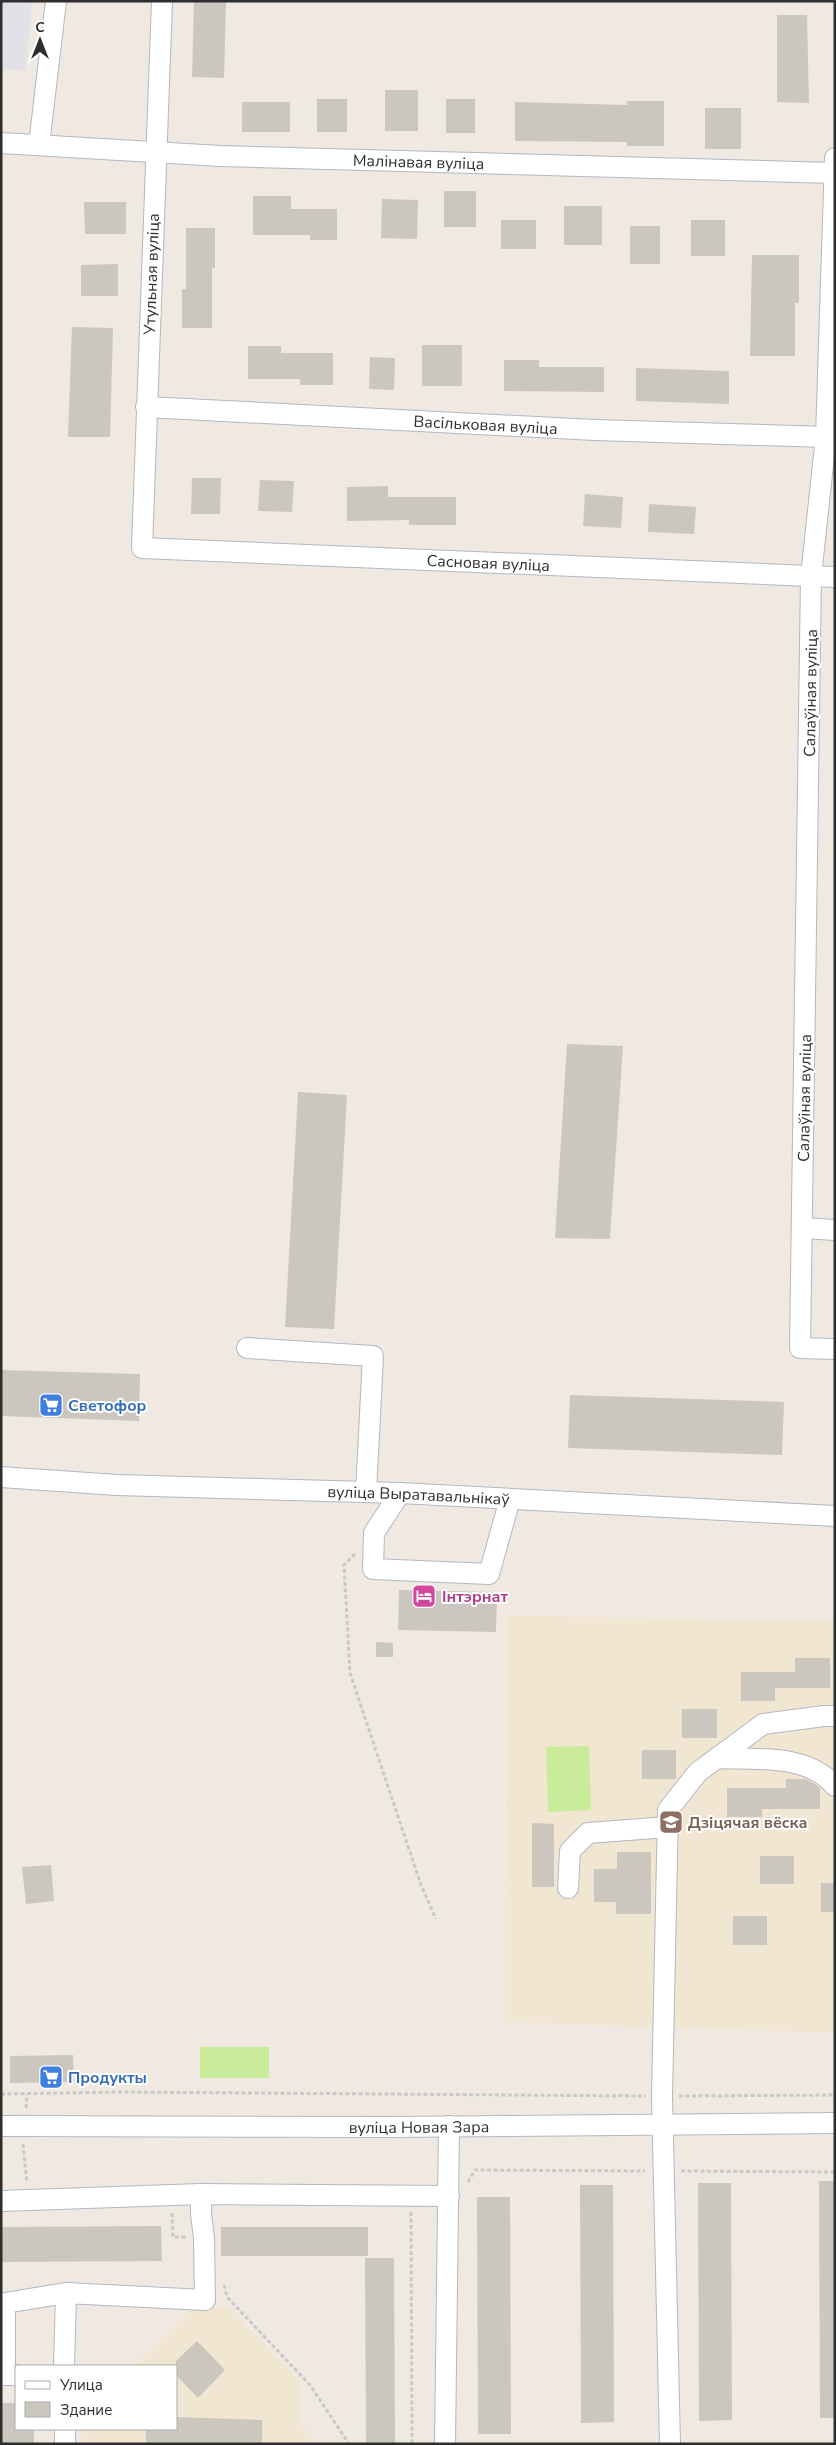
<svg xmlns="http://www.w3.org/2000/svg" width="836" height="2445" font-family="'Nunito Sans',sans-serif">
<rect width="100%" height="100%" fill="#efe9e1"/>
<!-- industrial -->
<path fill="#e3e1e8" d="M1,1H32L26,70L1,69Z"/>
<!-- education -->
<g fill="#f0e6d1">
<path d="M507,1615L835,1622V2033L505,2022Z"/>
<path d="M193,2307H228L299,2380L301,2424L320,2444H81V2429H176V2366H133Z"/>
</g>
<!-- pitch -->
<g fill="#c9ec9a">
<path d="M589,1746L591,1810L548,1812L546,1747Z"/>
<rect x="200" y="2047" width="69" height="31"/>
</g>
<!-- building -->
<g fill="#cbc7bf">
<path d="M194,1H226L224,78L192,77Z"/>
<path d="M777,15H807L809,103L777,102Z"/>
<rect x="385" y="90" width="33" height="41"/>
<rect x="317" y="99" width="30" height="33"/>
<rect x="446" y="99" width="29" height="34"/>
<path d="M627,101H664V146H627V142L515,141V102L627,105Z"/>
<rect x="242" y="102" width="48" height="30"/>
<rect x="705" y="108" width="36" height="41"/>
<rect x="444" y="191" width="32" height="36"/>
<path d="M253,196H291V209H337V240H310V235H253Z"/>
<path d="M382,199L418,200L417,239L381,238Z"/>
<path d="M84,202H126V234H85Z"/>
<rect x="564" y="206" width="38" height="39"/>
<rect x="501" y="220" width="35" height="29"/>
<rect x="691" y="220" width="34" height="36"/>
<rect x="630" y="226" width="30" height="38"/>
<path d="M186,228H215V268H212V328H182V289H186Z"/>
<path d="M752,255H799V303H795V356H750Z"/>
<path d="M118,264V296H81V265Z"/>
<path d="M72,327L113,328L110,437H68Z"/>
<rect x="422" y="345" width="40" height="41"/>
<path d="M248,346H281V353H333V385H300V379H248Z"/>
<path d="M370,357L395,358L394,390L369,389Z"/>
<path d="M504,360H539V367H604V392L504,391Z"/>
<path d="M636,368L729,371V404L636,401Z"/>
<path d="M192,478H221L220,514H191Z"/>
<path d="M260,480L294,481L292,512L258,511Z"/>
<path d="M388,486V497H456V525H409V520L347,521V487Z"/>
<path d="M585,494L623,497L621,528L583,526Z"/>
<path d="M649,504L696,507L694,534L648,532Z"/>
<path d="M567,1044L623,1046L610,1239L555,1238Z"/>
<path d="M298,1092L347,1095L334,1329L285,1327Z"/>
<path d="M1,1370L140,1374L139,1421L1,1416Z"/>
<path d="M570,1395L784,1402L782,1455L568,1448Z"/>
<path d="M399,1590L497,1592L496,1632L398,1630Z"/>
<path d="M376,1642L393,1643V1657H376Z"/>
<path d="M795,1658H830V1688H775V1701H741V1672H795Z"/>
<rect x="682" y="1709" width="35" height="29"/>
<rect x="642" y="1750" width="34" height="29"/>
<path d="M786,1779H806L816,1785L820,1788V1809H762V1817H727V1788H786Z"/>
<path d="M532,1823L554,1824V1887H532Z"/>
<path d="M617,1852H651V1914H616V1902H594V1869H617Z"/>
<rect x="760" y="1856" width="34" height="28"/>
<path d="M51,1865L54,1901L26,1904L22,1867Z"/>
<rect x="821" y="1883" width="14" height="29"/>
<rect x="733" y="1916" width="34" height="29"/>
<path d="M73,2055L74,2082L10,2083V2056Z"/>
<path d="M819,2181H835V2418H820Z"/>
<path d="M698,2183H731L732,2420L699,2421Z"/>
<path d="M580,2185H613L614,2422L581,2423Z"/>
<path d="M477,2197H510L511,2434H478Z"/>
<path d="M161,2226L162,2261L1,2262V2227Z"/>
<rect x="221" y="2227" width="147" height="29"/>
<path d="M365,2258H394L395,2444H366Z"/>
<path d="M197,2341L225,2370L198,2398L176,2375V2361Z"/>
<path d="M2,2403H16V2429H34V2444H2Z"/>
<path d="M176,2417L262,2420V2444H146V2429H176Z"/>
</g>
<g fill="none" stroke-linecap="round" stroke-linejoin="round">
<!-- minor casing -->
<g stroke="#b4b7c1" stroke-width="22">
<g id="minor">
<path id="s1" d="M162,1L142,548L835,577"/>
<path id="s2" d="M1,143L220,156L834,173"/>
<path d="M39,145L56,1"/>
<path d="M835,158L826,437L811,576L800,1348L835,1349"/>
<path id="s3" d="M146,407L595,430L826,437"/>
<path d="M803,1228L835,1230"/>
<path d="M247,1348L373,1356L366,1492"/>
<path id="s4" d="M1,1477L117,1485L400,1493L835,1516"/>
<path d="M400,1493L374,1533L373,1569L489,1574L510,1499"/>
<path d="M717,1758C756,1760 807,1753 835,1786"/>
<path d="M568,1888L570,1851L588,1833L668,1827"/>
<path id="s5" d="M1,2126L388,2127L835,2123"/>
<path d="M1,2201L201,2194L449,2196"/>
<path d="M64,2366L66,2293L205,2300L204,2238L201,2214V2194"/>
<path d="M16,2375H5V2303L66,2293"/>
<path d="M65,2429V2444"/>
<path d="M445,2444L449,2126"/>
<path d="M670,2444L662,2096L668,1810L698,1772L763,1724L824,1716H835"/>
</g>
</g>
<!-- path -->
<g stroke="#c9c9c9" stroke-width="3" stroke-dasharray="4 2.5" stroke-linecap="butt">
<path d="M355,1554L344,1565L350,1673L421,1885L436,1919"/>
<path d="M1,2094L121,2092L646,2096"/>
<path d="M679,2096L835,2095"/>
<path d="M26,2108L27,2094"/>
<path d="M23,2144L27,2183"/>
<path d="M681,2171L835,2172"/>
<path d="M468,2182L475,2170L645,2171"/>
<path d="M411,2212L412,2444"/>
<path d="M172,2213L173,2237H187"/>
<path d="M224,2285L227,2297L310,2385L349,2444"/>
</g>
<!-- minor -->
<use href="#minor" stroke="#fff" stroke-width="20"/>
</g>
<!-- icons -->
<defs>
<g id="supermarket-square" transform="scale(1.25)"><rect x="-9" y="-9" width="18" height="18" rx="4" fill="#3f7fe0" stroke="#fff"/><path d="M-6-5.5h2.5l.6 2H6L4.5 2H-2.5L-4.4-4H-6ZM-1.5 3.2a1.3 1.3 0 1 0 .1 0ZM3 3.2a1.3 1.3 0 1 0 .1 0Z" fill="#fff"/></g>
<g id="hotel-square" transform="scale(1.25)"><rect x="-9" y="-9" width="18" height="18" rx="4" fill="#d1479c" stroke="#fff"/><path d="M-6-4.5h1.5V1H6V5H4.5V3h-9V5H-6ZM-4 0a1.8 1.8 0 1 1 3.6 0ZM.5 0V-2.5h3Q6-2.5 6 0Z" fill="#fff"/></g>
<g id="school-square" transform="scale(1.25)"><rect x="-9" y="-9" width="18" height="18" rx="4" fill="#8d6e63" stroke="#fff"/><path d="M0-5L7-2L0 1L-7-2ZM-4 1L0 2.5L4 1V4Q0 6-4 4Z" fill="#fff"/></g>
</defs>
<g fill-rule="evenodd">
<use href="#supermarket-square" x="51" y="1405"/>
<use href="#hotel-square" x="424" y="1596"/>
<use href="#school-square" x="671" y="1822"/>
<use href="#supermarket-square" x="51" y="2077"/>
</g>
<g text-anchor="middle" stroke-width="4" stroke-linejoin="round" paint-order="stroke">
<!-- street labels -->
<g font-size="16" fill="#2e2e2e" stroke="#fff">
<text dy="6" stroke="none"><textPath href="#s2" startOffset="418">Малінавая вуліца</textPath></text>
<text transform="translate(151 274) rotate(-88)" y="6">Утульная вуліца</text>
<text dy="6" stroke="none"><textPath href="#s3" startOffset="340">Васільковая вуліца</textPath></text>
<text dy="6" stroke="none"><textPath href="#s1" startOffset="894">Сасновая вуліца</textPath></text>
<text transform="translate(810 693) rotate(-89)" y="6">Салаўіная вуліца</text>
<text transform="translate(804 1098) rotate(-89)" y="6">Салаўіная вуліца</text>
<text dy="6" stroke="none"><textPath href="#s4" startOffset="418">вуліца Выратавальнікаў</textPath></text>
<text dy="6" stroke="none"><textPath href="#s5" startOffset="418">вуліца Новая Зара</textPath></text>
</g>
<!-- shop labels -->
<g font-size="16" font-weight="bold" fill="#366cbe" stroke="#fff" text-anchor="start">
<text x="68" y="1411">Светофор</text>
<text x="68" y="2083">Продукты</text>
</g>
<!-- hotel labels -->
<g font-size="16" font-weight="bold" fill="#b23c85" stroke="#fff" text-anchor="start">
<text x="442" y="1602">Інтэрнат</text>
</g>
<!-- education labels -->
<g font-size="16" font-weight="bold" fill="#785e54" stroke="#fff" text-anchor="start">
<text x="688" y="1828">Дзіцячая вёска</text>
</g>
</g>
<!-- border -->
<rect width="836" height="2445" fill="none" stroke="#2e2e2e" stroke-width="5"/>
<!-- legend -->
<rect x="15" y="2365" width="162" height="65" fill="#ffffff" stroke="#ababab"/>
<rect x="25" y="2381" width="25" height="8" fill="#ffffff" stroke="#ababab"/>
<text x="60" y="2390" font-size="15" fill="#2e2e2e">Улица</text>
<rect x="25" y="2402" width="25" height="15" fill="#cbc7bf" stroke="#ababab"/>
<text x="60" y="2415" font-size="15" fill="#2e2e2e">Здание</text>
<!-- north arrow -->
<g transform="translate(40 40)" stroke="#ffffff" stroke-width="4" paint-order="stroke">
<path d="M0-4L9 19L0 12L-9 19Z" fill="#2e2e2e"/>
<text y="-8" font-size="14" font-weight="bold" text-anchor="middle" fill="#2e2e2e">С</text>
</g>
</svg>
